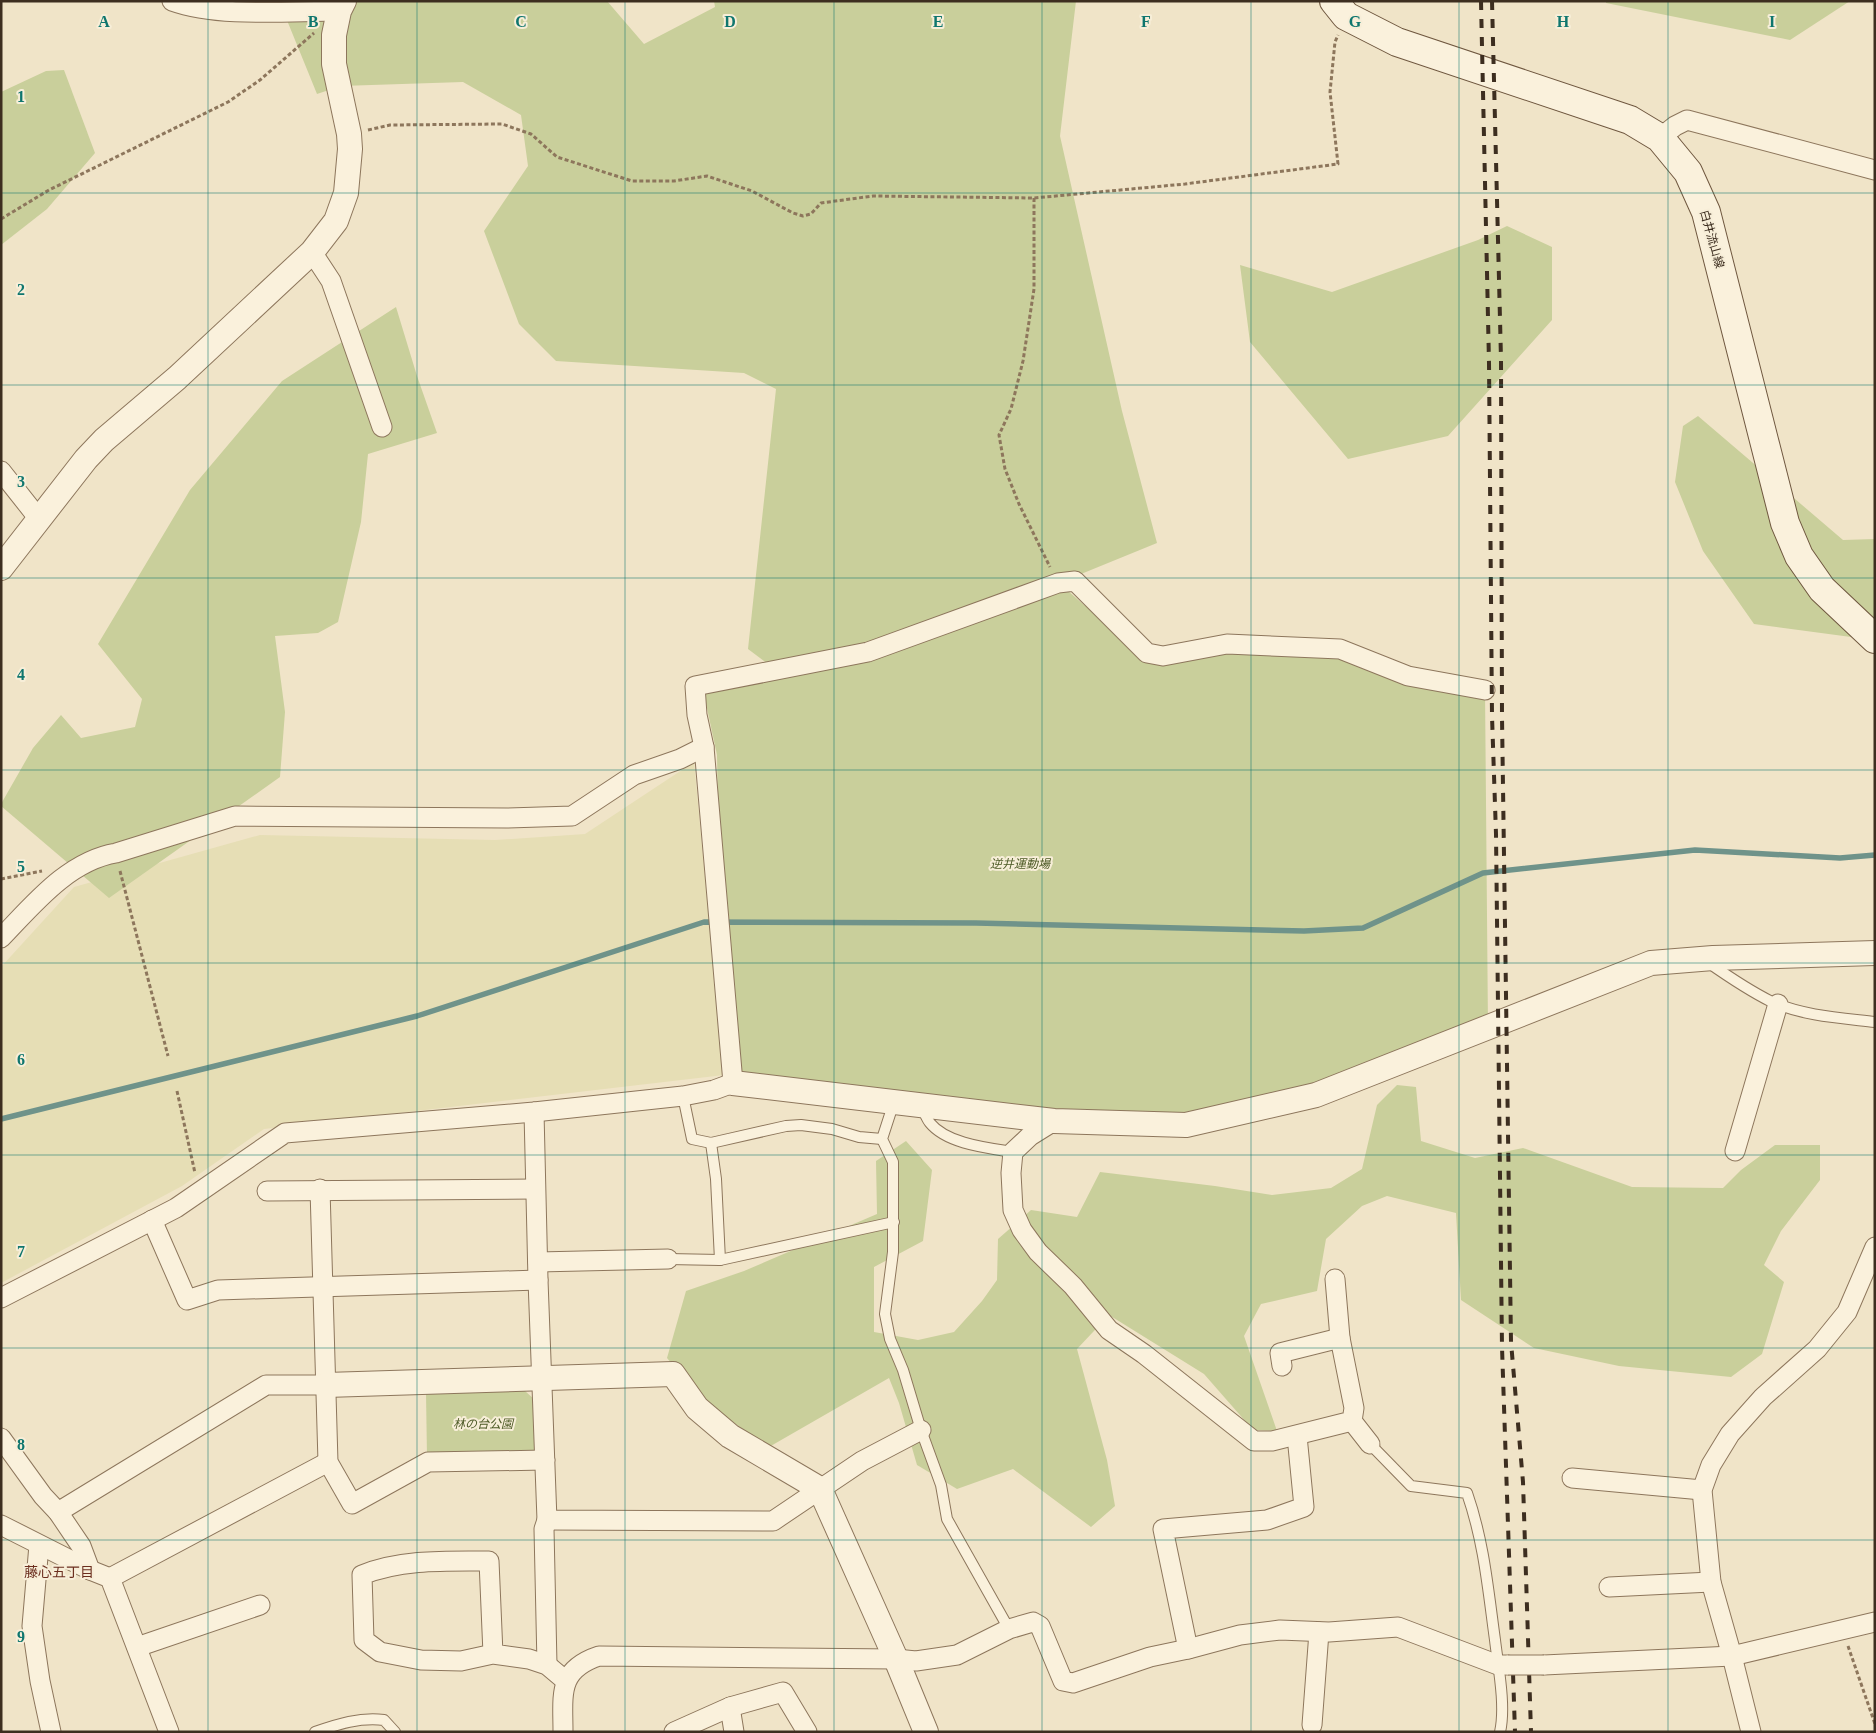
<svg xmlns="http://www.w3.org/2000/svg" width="1876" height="1733" font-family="'Times New Roman','Noto Sans JP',serif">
<rect width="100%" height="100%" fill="#f0e4c8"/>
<!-- farmland -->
<path fill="#e6deb5" d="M694,762L724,1075L264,1129L182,1186L1,1283V967L74,887L260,835L495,840L585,834Z"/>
<!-- green -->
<g fill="#c9cf9b">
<path d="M288,1H607L644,44L715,7L714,1H1076L1060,136L1122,411L1157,543L1059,583L1084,605L1163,656L1340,649L1485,690L1488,1027L1186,1125L733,1083L720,943L717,755L704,694L781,674L748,649L776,389L744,373L556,361L519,324L484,231L528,166L521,115L463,82L341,86L317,94L282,8Z"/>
<path d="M1606,1H1850L1790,40L1606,3Z"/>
<path d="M64,70L95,153L47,209L1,245V92L46,71Z"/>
<path d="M1507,226L1552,247V320L1448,436L1348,459L1250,342L1240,265L1332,292L1478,240Z"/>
<path d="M396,307L417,376L437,433L368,454L361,522L338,622L318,633L275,636L285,712L280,777L109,898L1,806V804L33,748L61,715L81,738L135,727L142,699L98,644L190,490L282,381Z"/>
<path d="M1698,416L1843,540L1875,539V637L1866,639L1754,624L1703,551L1675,482L1683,426Z"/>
<path d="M1397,1085L1416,1087L1421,1141L1475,1158L1523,1148L1632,1187L1723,1188L1741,1170L1775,1145H1820V1180L1781,1231L1764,1265L1784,1282L1762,1354L1731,1377L1619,1366L1534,1348L1461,1300L1456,1213L1387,1196L1362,1206L1326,1239L1317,1291L1261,1304L1244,1336L1277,1431L1253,1430L1204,1374L1109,1315L1077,1349L1107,1460L1115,1506L1091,1527L1013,1469L957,1489L917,1465L899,1403L889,1378L769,1447L705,1403L667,1358L686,1291L744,1271L877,1214L876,1161L906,1141L932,1170L923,1241L874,1267V1332L918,1340L954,1332L982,1301L997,1280L998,1239L1031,1210L1077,1217L1100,1172L1215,1186L1272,1195L1331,1188L1362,1169L1377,1105Z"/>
<path d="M525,1391L535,1400L536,1453L427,1458L426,1394Z"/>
</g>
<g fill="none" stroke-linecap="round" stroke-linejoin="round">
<!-- stream -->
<path stroke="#6f938a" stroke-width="5.5" d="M1,1119L417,1016L704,922L976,923L1304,931L1363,928L1483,873L1695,850L1840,858L1875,855"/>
<!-- service casing -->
<g stroke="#8d765c" stroke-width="12">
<g id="service">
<path d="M1709,963C1729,977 1750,991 1772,1002C1804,1016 1841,1018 1875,1022"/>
<path d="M683,1096L692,1139L711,1143L786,1126L801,1125L832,1129L859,1137L882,1139"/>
<path d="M894,1102L882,1139L893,1162V1252L885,1314L890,1339L903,1370L921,1430L941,1485L947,1519L1009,1629"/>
<path d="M921,1106C924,1111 926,1118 930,1123C947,1144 988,1148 1013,1152"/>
<path d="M711,1143L716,1179L720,1260"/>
<path d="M668,1259L720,1260L894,1222"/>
<path d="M1370,1444L1411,1486L1467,1493C1484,1542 1488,1589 1495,1640C1498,1666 1506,1706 1500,1732"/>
<path d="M315,1732C338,1724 360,1717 384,1720L395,1732"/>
</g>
</g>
<!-- minor casing -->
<g stroke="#8d765c" stroke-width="21">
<g id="minor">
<path d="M172,1C220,18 288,11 339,11"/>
<path d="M1660,138L1675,126L1687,120L1875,170"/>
<path d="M312,252L331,281L382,427"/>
<path d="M1,471L39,519"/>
<path d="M1,938C33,905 68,861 116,853L235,816L507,818L572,816L634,775L680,759L704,747"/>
<path d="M534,1112L538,1280L547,1520L773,1521L862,1461L921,1430"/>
<path d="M1054,1121L1030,1136L1013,1152L1011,1173L1013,1210L1022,1230L1038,1252L1073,1286L1109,1330L1144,1354L1254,1441H1272L1352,1421L1354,1408L1340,1338L1280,1353L1282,1366"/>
<path d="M1735,1151L1778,1004"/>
<path d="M320,1189L328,1462L352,1504L428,1462L545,1460"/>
<path d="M267,1191L535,1189"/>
<path d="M152,1220L187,1300L218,1290L538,1280"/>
<path d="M538,1262L668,1259"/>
<path d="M1335,1279L1340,1338"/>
<path d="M1,1298L176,1208L285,1133L534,1112L683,1096L714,1090L733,1083L704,747L697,715L695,686L868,652L1058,583L1075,581L1147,653L1163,656L1227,644L1340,649L1408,676L1485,690"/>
<path d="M1352,1421L1370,1444"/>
<path d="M1,1438L43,1496L58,1512L81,1546L90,1570"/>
<path d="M1572,1478L1702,1490"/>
<path d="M58,1512L266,1385H326"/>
<path d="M1,1525L90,1570L110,1578L169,1732"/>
<path d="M39,1545L32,1626L40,1681L51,1732"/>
<path d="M110,1578L328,1462"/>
<path d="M1609,1587L1711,1582"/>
<path d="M137,1647L260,1605"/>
<path d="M1188,1649L1163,1529L1267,1520L1304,1507L1297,1436"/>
<path d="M493,1654L489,1561C447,1561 401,1559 362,1575L364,1640L380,1652L421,1660L461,1661L493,1654L529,1659L547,1665L566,1681"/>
<path d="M547,1665L544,1529L547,1520"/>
<path d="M1544,1665L1732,1656L1875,1622"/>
<path d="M730,1707L734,1732"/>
<path d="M1312,1725L1319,1632"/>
<path d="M563,1732C563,1695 557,1670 599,1656L896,1659L916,1661L957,1655L1009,1629L1033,1622L1040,1626L1063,1681L1073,1683L1150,1657L1188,1649L1240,1635L1280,1630L1329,1632L1398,1627L1498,1665H1508"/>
<path d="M674,1732L730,1707L783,1692L807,1732"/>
<path d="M1751,1732L1732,1656L1711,1582L1702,1490L1711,1465L1730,1434L1763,1397L1817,1349L1847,1312L1875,1247"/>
</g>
</g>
<!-- tertiary casing -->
<g stroke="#8d765c" stroke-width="26">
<g id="tertiary">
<path d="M1,568L86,459L104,440L177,378L312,252L336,221L346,193L350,149L349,134L334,64V35L339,11L344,1"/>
<path d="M733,1083L1054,1121L1186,1125L1316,1095L1651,963L1713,958L1875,953"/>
<path d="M326,1385L673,1374L697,1408L730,1436L820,1489L896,1659L926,1732"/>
</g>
</g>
<!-- secondary casing -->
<g stroke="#6f573f" stroke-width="30">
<path id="secondary" d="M1334,1L1346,16L1397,42L1630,120L1660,138L1688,172L1706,212L1785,523L1799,556L1822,589L1875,639"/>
</g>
<!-- path -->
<g stroke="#8d765c" stroke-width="3" stroke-dasharray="4 2.5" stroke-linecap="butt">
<path d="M368,130L390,125L502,124L531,134L557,157L632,181H674L707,176L752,191L793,213L803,216L811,214L821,203L873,196L1034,198L1185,184L1338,164L1330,92L1335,42L1338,35"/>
<path d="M1034,198V289L1023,361L1011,409L999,435L1005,469L1019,504L1050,567"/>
<path d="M1,219L49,190L228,102L260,80L314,33"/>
<path d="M120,871L168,1056"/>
<path d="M1,879L42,871"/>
<path d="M177,1091L195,1173"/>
<path d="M1848,1646L1875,1724"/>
</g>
<!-- service -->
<use href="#service" stroke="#faf1dc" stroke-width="10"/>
<!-- minor -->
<use href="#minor" stroke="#faf1dc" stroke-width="19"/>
<!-- tertiary -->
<use href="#tertiary" stroke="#faf1dc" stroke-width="24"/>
<!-- secondary -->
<use href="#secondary" stroke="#faf1dc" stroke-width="28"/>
<!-- rail -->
<g stroke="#3d2e20" stroke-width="4" stroke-dasharray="9 9" stroke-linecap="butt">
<path d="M1481,1L1489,363L1492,716L1496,834L1502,1347L1515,1732"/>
<path d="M1492,1L1501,359L1502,717L1511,1342L1523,1482L1531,1732"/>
</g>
<!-- minor-bridge casing -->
<g stroke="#8d765c" stroke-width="21" stroke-linecap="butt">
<path id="minor-bridge" d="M1508,1665H1544"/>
</g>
<!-- minor-bridge -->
<use href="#minor-bridge" stroke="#faf1dc" stroke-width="19"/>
</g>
<!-- grid -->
<path fill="none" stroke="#0f766e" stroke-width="1" stroke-opacity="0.55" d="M208,1V1732M417,1V1732M625,1V1732M834,1V1732M1042,1V1732M1251,1V1732M1459,1V1732M1668,1V1732M1,193H1875M1,385H1875M1,578H1875M1,770H1875M1,963H1875M1,1155H1875M1,1348H1875M1,1540H1875"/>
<g text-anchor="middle" stroke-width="4" stroke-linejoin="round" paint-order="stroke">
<!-- street labels -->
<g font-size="12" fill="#3d2e20" stroke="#f7eed8">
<text transform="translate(1712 239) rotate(74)" y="4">白井流山線</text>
</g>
<!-- park labels -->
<g font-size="12" font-style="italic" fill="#4d5a26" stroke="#f7eed8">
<text x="1020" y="868">逆井運動場</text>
<text x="483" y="1428">林の台公園</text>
</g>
<!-- neighbourhood labels -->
<g font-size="14" fill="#6b2e1e" stroke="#f7eed8">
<text x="59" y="1577">藤心五丁目</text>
</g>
</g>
<g font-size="16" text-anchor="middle" font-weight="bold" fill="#0f766e" stroke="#f7eed8" stroke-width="4" stroke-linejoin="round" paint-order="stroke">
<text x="104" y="27">A</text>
<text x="313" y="27">B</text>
<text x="521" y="27">C</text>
<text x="730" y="27">D</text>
<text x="938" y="27">E</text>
<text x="1146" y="27">F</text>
<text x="1355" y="27">G</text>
<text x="1563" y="27">H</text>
<text x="1772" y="27">I</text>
<text x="21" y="102">1</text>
<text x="21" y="295">2</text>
<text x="21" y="487">3</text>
<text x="21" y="680">4</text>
<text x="21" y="872">5</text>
<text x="21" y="1065">6</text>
<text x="21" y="1257">7</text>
<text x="21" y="1450">8</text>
<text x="21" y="1642">9</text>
</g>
<!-- border -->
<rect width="1876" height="1733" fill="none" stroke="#3d2e20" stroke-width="5"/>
</svg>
